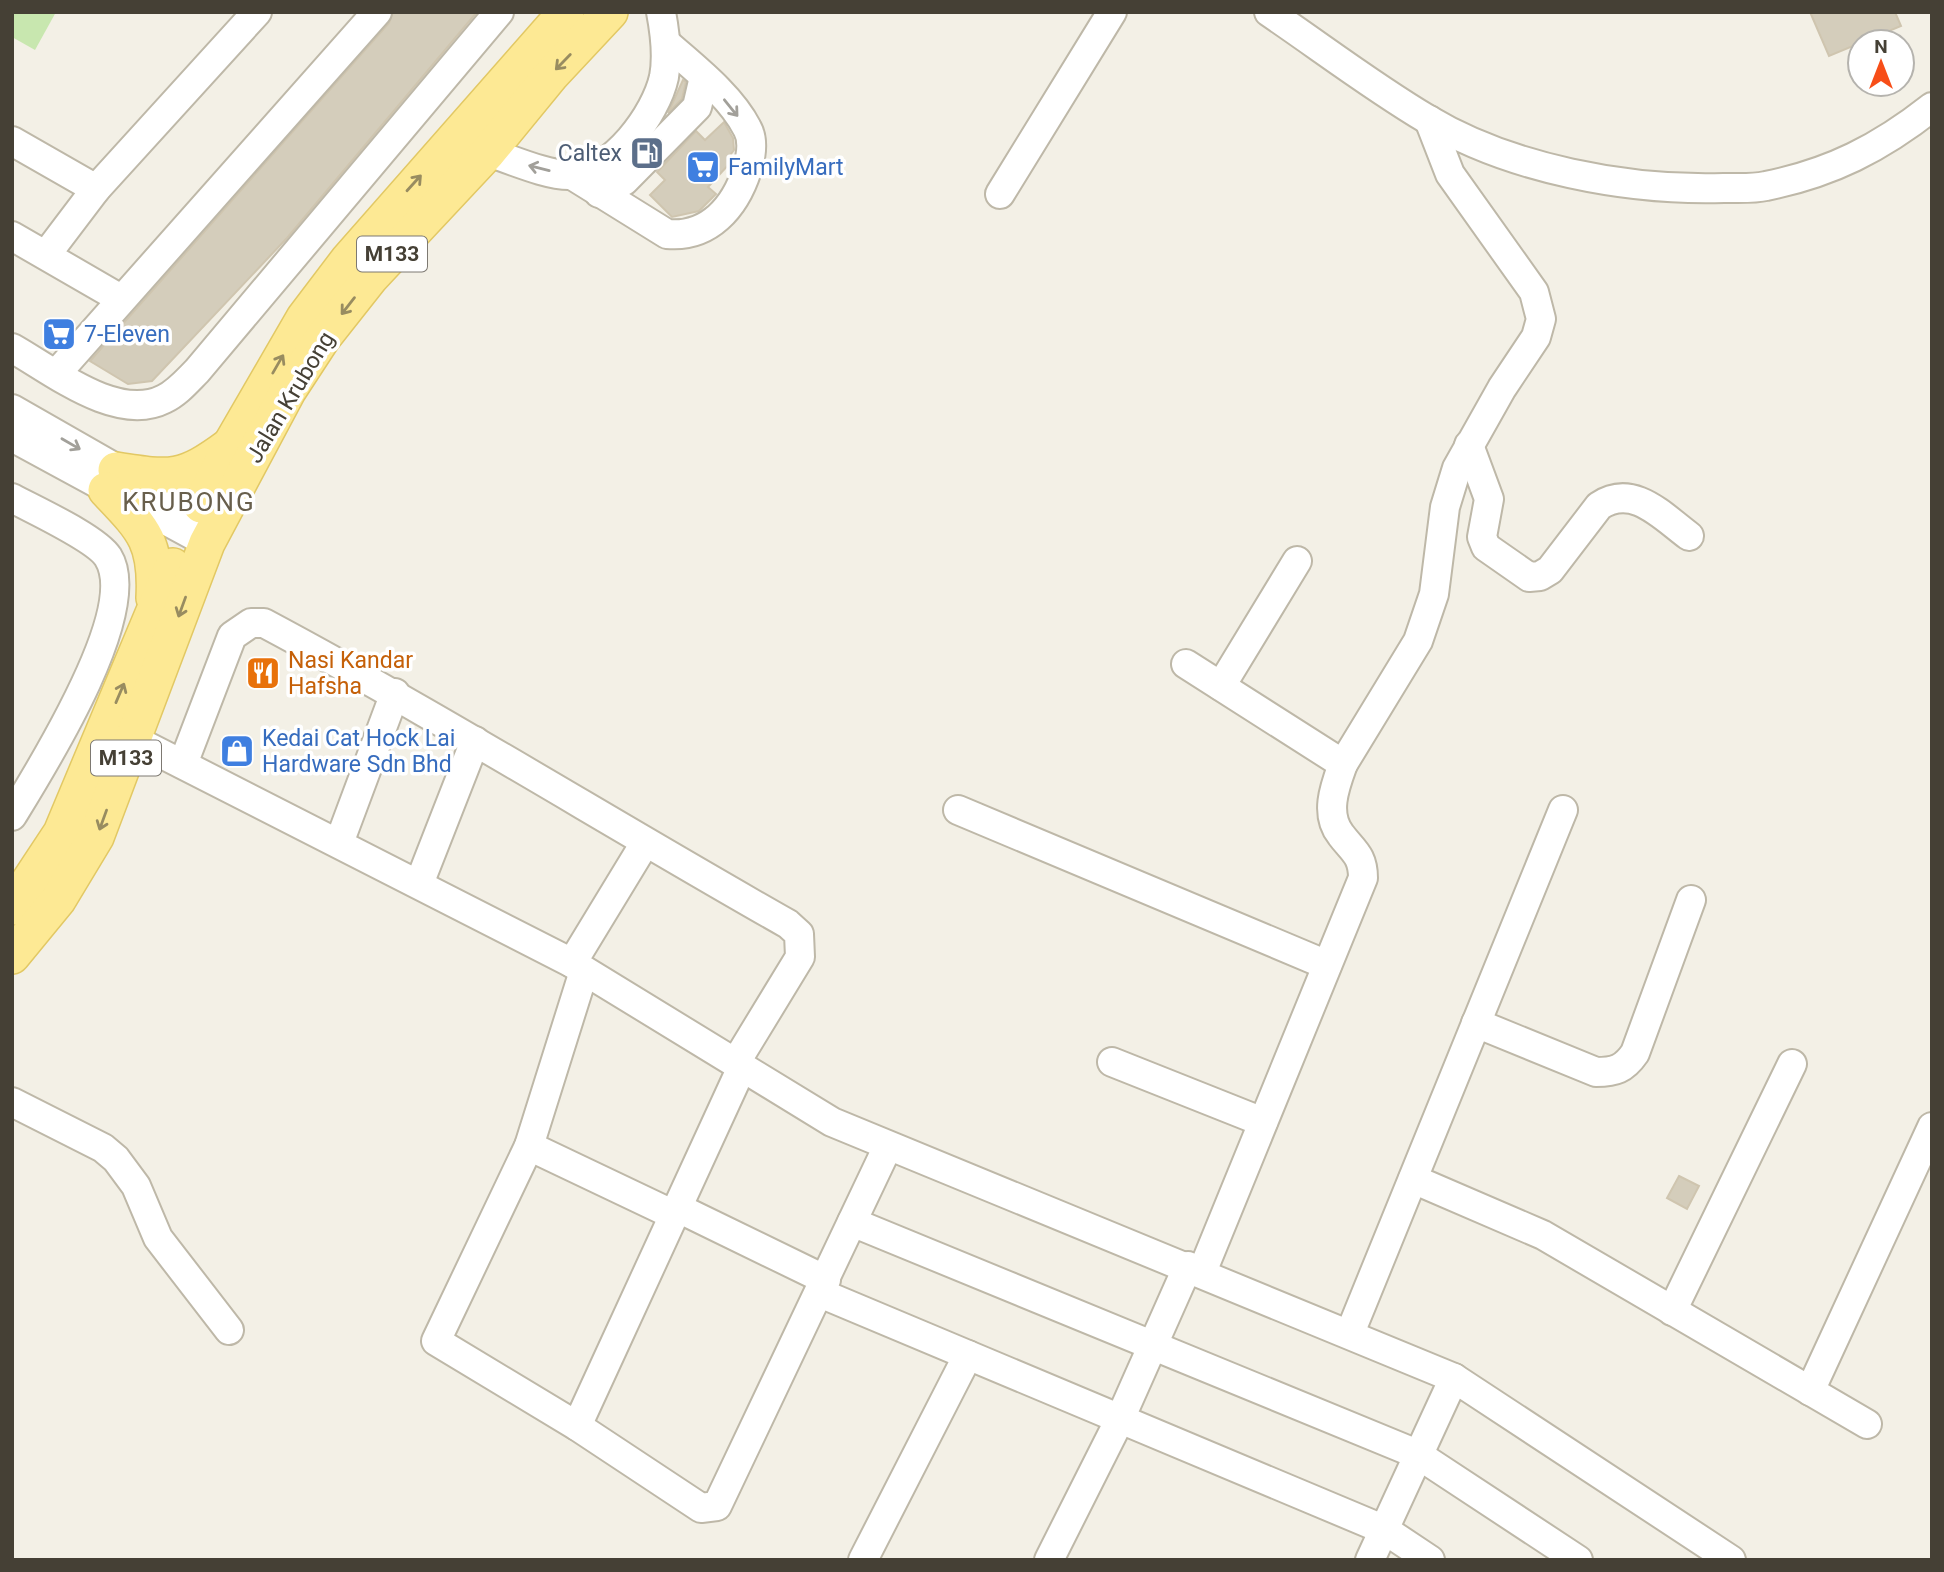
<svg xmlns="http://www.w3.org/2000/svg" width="1944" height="1572" font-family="Roboto,sans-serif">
<rect width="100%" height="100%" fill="#f3f0e6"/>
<!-- green -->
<path fill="#c8e7af" d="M12,12H56L35,50L12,37Z"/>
<!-- building -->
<g fill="#d4cdbb" stroke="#cfc5af" stroke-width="2">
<path d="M393,12H477L287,238L152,381L128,384L90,361L389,23Z"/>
<path d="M1810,12H1895L1901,26L1829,56Z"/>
<path d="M683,80L686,82L682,99L668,113Z"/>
<path d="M724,122L733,138L734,150L731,154L732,161L708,187L716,194L699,211L672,217L650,195L665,180L657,172L696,131L705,140Z"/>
<path d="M1679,1176L1699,1186L1687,1209L1667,1198Z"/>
</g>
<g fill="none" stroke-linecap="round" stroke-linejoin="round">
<!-- minor casing -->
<g stroke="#beb8a8" stroke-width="32">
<g id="minor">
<path d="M1269,12C1322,48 1373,87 1427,119C1510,169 1628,191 1724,188C1738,188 1753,189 1766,186C1831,173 1880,148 1932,107"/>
<path d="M12,141L96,189"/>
<path d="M488,152C510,159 548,176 571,175C613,173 656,114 664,77C668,56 665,33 661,12"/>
<path d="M572,175L667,234C709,238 735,207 747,170C751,157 754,140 747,128C730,95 693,67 666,43"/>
<path d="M599,193L624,181L697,107L704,77"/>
<path d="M1000,194L1112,12"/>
<path d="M12,236L121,299"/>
<path d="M46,255L96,189L257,12"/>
<path d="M12,348C53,371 117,423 164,399C177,393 187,381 197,371L499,12"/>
<path d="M57,373L377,12"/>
<path d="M12,409L215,525"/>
<path d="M12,437L202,540"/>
<path d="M1469,445L1489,499L1482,537L1486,547L1529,577L1540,576L1550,570L1599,506C1633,483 1662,516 1689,536"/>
<path d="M12,498C34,510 96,538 108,557C141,610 42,767 12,816"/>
<path d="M1186,664L1343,764L1418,641L1434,594L1445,507L1457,468L1502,388L1536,337L1541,319L1534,292L1450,174L1429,120"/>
<path d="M1221,686L1297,561"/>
<path d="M115,730L572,963L832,1122L1454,1378L1731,1560"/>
<path d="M183,764L232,636L251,623H264C442,718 613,825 788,924L799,934L800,957L736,1062"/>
<path d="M958,810L1327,965"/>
<path d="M339,843L395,693"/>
<path d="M419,884L475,741"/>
<path d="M572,963L645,843"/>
<path d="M584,971L529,1146L436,1341L577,1426L701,1508L717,1506L888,1146"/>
<path d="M1476,1023L1596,1072C1615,1072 1624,1069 1635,1053L1691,900"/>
<path d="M1112,1062L1263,1122"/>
<path d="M12,1102L103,1148L116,1159L136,1186L158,1238L229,1330"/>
<path d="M529,1146L674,1215"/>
<path d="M1413,1179L1543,1235L1867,1424"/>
<path d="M678,1208L826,1280"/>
<path d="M852,1222L1417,1454L1578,1560"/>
<path d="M1202,1272L1363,878C1363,855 1353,851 1341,835C1324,814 1335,786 1343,764"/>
<path d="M820,1293L1385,1530L1430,1560"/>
<path d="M1672,1311L1792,1064"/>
<path d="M1350,1333L1563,810"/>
<path d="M1810,1391L1932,1127"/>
<path d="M577,1426L742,1067"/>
<path d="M863,1560L968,1355"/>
<path d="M1049,1560L1120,1419L1188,1266"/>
<path d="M1370,1560L1454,1378"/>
</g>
</g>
<!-- major casing -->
<g stroke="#e2c864" stroke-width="38">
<g id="major">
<path d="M116,470C172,479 183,480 229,446"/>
<path d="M106,490C143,529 157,541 154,598"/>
<path d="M201,505L231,444L304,318L348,260L566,12"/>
<path d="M12,907L61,833L173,566"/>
<path d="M12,956L58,900L96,837L207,543L288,391L322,339L371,277L488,152L552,74L610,12"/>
</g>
</g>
<!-- minor -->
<use href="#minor" stroke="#fff" stroke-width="28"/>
<!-- major -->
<use href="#major" stroke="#fde994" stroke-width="35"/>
</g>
<!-- one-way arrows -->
<defs><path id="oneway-shaft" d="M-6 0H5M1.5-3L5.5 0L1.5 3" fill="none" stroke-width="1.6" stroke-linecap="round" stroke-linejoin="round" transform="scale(1.75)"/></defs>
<g stroke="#988c60">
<use href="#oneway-shaft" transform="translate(563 62) rotate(134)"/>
<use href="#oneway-shaft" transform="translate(414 183) rotate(-48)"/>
<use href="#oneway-shaft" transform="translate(348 306) rotate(128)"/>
<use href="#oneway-shaft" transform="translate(278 364) rotate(-60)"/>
<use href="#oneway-shaft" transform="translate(182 607) rotate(110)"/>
<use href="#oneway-shaft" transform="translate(120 693) rotate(-67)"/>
<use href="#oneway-shaft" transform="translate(103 820) rotate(110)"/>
</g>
<g stroke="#a2a09a">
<use href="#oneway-shaft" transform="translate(731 108) rotate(51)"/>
<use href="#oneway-shaft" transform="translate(539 168) rotate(-166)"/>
<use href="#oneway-shaft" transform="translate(71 444) rotate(30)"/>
</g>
<!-- icons -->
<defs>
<g id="fuel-square" transform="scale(1.75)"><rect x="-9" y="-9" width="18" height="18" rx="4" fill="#5c6f8a" stroke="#fff"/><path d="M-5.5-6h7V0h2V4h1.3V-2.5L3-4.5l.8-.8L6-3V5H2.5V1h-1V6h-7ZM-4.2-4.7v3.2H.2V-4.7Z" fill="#fff"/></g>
<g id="supermarket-square" transform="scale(1.75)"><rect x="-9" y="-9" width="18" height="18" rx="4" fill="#3f7fe0" stroke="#fff"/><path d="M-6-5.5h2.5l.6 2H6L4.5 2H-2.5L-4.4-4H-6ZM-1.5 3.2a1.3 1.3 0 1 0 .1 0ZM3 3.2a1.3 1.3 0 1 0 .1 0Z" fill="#fff"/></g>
<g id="restaurant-square" transform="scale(1.75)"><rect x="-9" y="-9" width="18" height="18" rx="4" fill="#e8710a" stroke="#fff"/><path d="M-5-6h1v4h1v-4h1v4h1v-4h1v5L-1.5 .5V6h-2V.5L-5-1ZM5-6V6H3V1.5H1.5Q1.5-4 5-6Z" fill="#fff"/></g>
<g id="shop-square" transform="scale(1.75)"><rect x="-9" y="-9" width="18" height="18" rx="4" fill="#3f7fe0" stroke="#fff"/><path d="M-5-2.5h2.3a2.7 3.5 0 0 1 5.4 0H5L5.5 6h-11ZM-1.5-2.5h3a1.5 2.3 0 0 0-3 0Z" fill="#fff"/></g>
</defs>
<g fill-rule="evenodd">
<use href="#fuel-square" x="647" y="153"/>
<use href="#supermarket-square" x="703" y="167"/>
<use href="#supermarket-square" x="59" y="334"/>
<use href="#restaurant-square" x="263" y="673"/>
<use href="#shop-square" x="237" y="751"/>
</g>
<g text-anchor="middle" stroke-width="7" stroke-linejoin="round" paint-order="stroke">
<!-- shield labels -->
<g fill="#fff" stroke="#7d7972" stroke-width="2">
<rect x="357" y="236.5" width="70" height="35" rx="5"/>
<rect x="91" y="740.5" width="70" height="35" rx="5"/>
</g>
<g font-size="21" font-weight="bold" fill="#454035">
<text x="392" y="261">M133</text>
<text x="126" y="765">M133</text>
</g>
<!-- service labels -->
<g font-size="23" fill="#4e5e75" stroke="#fff" text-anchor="end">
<text x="622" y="161">Caltex</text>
</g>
<!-- shop labels -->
<g font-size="23" fill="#366cbe" stroke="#fff" text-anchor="start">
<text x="728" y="175">FamilyMart</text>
<text x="84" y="342">7-Eleven</text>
<text x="262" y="746">Kedai Cat Hock Lai<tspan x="262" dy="26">Hardware Sdn Bhd</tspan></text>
</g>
<!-- street labels -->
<g font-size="23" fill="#454035" stroke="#fff">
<text transform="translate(290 397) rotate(-59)" y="8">Jalan Krubong</text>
</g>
<!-- food labels -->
<g font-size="23" fill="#c56008" stroke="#fff" text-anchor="start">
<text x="288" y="668">Nasi Kandar<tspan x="288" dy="26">Hafsha</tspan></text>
</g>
<!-- quarter labels -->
<g font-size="26" letter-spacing="2" fill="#685f4c" stroke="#fff">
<text x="189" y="511">KRUBONG</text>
</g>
</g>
<!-- border -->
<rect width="1944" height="1572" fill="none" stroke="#454035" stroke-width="28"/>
<!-- north arrow -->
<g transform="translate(1881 63)"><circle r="33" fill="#ffffff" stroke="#b5b3ae" stroke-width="2"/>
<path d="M0-5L12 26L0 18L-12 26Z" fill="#f74e18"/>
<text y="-10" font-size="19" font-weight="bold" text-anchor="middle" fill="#454035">N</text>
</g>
</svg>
